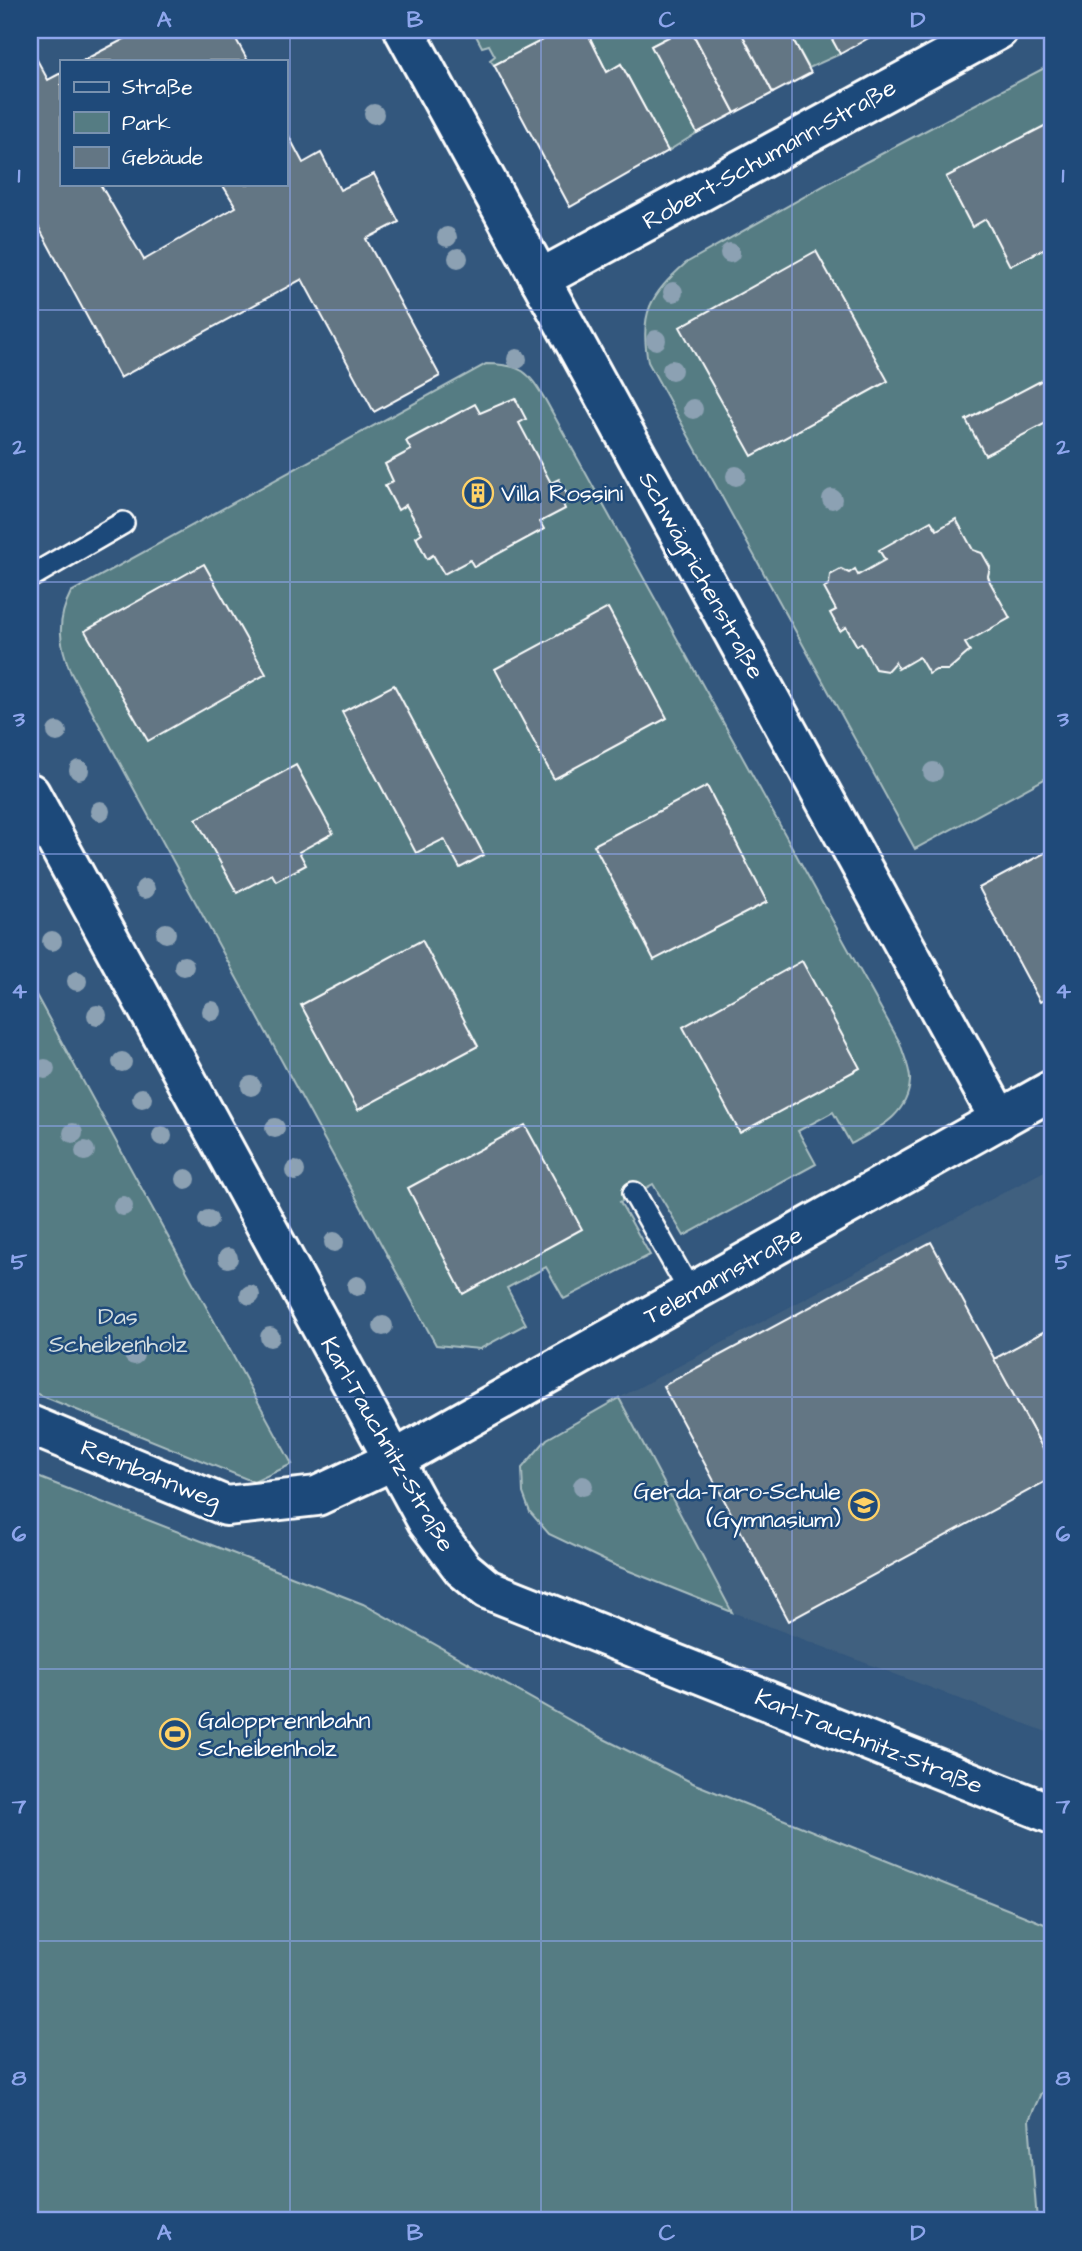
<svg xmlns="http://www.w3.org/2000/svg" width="1082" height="2251" font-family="'Architects Daughter',sans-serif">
<rect width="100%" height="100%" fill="#33577d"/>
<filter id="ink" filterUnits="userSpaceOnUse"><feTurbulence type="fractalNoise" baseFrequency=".0143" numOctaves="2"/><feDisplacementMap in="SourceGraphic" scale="14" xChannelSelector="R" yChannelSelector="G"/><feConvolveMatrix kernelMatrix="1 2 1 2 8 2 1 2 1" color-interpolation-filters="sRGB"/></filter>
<g filter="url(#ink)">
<!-- built -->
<path fill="#41607f" d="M1052,1167V1734L732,1612L619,1398Z"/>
<!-- green -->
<g fill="#557c83" stroke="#aabec1" stroke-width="2">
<path d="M473,30H562L494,65L490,60L495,56L489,45L482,47Z"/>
<path d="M586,30H682L651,46L697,133L668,151L621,64L607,72Z"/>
<path d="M788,30H827L840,54L809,68Z"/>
<path d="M1052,64V775L915,849L648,362C639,313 650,295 686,263L866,162Z"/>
<path d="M486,364C522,364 528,371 546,401L900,1043C903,1054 911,1070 910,1081C908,1116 877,1129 851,1144L833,1112L798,1131L816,1164L684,1236L653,1184L620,1202L650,1255L564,1299L546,1267L507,1288L526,1324L480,1349L436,1345L71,673C59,644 56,621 71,592Z"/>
<path d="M30,984L292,1464L254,1482L30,1391Z"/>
<path d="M619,1398L732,1612L612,1564L549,1534L530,1512L523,1493L522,1468L547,1439Z"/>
<path d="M30,1474L363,1604L598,1736L695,1784L1052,1927V2092L1041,2093L1029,2120L1037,2221H30Z"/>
</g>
<!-- building -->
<g fill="#637684" stroke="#fff" stroke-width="2">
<path d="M135,30H231L248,61H82L136,33Z"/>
<path d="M562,30H586L607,72L621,64L668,151L570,207L494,65Z"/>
<path d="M682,30H691L735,113L697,133L651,46Z"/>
<path d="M691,30H740L773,93L735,113Z"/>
<path d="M740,30H788L811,73L773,93Z"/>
<path d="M827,30H880L881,31L840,54Z"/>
<path d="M30,47L48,80L61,73V184H100L144,260L236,207L222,184H285V129L303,163L321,153L340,190L374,174L399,222L366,239L440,376L374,412L302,279L120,378L30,211Z"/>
<path d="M1052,122V245L1010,266L986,219L972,227L946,177Z"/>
<path d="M816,251L888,381L752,456L680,327Z"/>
<path d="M1052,375V420L985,455L966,420Z"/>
<path d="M515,398L526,419L519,423L551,483L559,479L570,500L563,504L565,509L540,522L544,529L474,567L470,560L444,574L433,555L427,559L416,537L422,533L406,505L398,510L385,486L393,481L385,464L411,450L406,441L475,404L480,413Z"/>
<path d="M956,519L973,550L982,553L990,567L988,576L990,582L1010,618L965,643L970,651L948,670H936L929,674L919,657L898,669L895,662L887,671L875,669L861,643L857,646L846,627L840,631L830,613L836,610L824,588L829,584L830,575L841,569L849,573L855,569L858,575L885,560L879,550L931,521L937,530Z"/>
<path d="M204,564L266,674L148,741L85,631Z"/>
<path d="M608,608L667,718L554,779L495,669Z"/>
<path d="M394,685L484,855L460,868L444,839L416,853L342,712Z"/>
<path d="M296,765L333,833L299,852L306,865L276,881L272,874L237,893L196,819Z"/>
<path d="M707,786L767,902L654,960L594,845Z"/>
<path d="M1052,849V996L1040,1002L979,888Z"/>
<path d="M422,940L478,1046L358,1110L301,1005Z"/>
<path d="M802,961L860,1068L740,1133L683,1027Z"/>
<path d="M525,1125L582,1229L463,1294L408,1188Z"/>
<path d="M931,1242L1052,1465V1478L789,1621L663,1386Z"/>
<path d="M1052,1327V1465L994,1359Z"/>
</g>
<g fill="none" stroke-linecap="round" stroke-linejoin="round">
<!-- lane casing -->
<g stroke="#fff" stroke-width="26">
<g id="lane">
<path d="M30,577L123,523"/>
<path d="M634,1193L691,1293"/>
</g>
</g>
<!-- street casing -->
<g stroke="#fff" stroke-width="44">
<g id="street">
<path d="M404,30L1000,1120"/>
<path d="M540,279L998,30"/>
<path d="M30,1425L226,1506L317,1496L394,1460L1052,1090"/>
</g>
</g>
<!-- secondary casing -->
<g stroke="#fff" stroke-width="44">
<path id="secondary" d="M30,793L427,1521L463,1569L487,1589L1052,1814"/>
</g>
<!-- lane -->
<use href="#lane" stroke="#1f4a7a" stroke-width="21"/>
<!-- street -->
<use href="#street" stroke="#1f4a7a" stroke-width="38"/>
<!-- secondary -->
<use href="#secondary" stroke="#1f4a7a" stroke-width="38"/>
</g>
<!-- trees -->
<g fill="#8ca1b3">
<circle cx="374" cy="114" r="10"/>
<circle cx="447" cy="237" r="10"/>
<circle cx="730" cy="253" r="10"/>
<circle cx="458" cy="258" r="10"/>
<circle cx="673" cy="292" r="10"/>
<circle cx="656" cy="340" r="10"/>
<circle cx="517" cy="359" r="10"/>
<circle cx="672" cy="370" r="10"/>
<circle cx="693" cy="409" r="10"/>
<circle cx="736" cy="476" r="10"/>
<circle cx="832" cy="499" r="10"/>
<circle cx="57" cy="732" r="10"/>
<circle cx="79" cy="770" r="10"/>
<circle cx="933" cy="772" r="10"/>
<circle cx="100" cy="811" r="10"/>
<circle cx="145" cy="889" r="10"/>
<circle cx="166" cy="933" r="10"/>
<circle cx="52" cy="941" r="10"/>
<circle cx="184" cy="966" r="10"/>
<circle cx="77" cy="981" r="10"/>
<circle cx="212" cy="1011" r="10"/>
<circle cx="97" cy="1015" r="10"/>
<circle cx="122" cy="1062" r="10"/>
<circle cx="45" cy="1069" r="10"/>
<circle cx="251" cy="1086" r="10"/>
<circle cx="142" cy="1098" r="10"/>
<circle cx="275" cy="1128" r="10"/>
<circle cx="73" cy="1133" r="10"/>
<circle cx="162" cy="1136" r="10"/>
<circle cx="85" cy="1151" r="10"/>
<circle cx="295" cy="1171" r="10"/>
<circle cx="186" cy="1179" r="10"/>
<circle cx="123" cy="1206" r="10"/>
<circle cx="208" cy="1220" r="10"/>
<circle cx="334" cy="1242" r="10"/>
<circle cx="228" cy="1258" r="10"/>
<circle cx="357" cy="1286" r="10"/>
<circle cx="250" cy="1295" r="10"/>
<circle cx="383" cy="1326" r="10"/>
<circle cx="270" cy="1337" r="10"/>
<circle cx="134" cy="1355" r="10"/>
<circle cx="583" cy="1486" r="10"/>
</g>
</g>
<!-- grid -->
<path fill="none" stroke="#8ea6ec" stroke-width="2" stroke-opacity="0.55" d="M290,30V2221M541,30V2221M792,30V2221M30,310H1052M30,582H1052M30,854H1052M30,1126H1052M30,1397H1052M30,1669H1052M30,1941H1052"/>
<!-- icons -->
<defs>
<g id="building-ring" transform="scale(1.575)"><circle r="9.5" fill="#1f4a7a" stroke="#ffd166" stroke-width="1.5"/><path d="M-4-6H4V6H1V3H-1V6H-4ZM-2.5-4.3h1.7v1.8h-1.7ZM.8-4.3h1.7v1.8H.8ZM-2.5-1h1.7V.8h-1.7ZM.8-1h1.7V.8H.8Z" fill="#ffd166"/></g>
<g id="school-ring" transform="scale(1.575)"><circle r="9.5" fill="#1f4a7a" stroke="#ffd166" stroke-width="1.5"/><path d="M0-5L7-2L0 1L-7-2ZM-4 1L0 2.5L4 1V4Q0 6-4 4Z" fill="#ffd166"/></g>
<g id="stadium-ring" transform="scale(1.575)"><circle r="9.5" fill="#1f4a7a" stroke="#ffd166" stroke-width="1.5"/><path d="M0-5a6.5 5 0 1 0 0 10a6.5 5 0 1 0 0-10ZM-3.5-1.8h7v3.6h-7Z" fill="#ffd166"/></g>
</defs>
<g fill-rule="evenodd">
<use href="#building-ring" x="478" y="493"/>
<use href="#school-ring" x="864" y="1505"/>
<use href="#stadium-ring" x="175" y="1734"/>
</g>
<g text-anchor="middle" stroke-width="5" stroke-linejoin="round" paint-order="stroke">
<!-- street labels -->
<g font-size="24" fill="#fff" stroke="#1f4a7a">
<text transform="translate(769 154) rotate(-29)" y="8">Robert-Schumann-Straße</text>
<text transform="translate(702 575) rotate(61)" y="8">Schwägrichenstraße</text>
<text transform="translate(723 1275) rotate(-29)" y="8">Telemannstraße</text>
<text transform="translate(388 1444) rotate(60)" y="8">Karl-Tauchnitz-Straße</text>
<text transform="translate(151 1474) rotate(22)" y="8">Rennbahnweg</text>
<text transform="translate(869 1741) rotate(22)" y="8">Karl-Tauchnitz-Straße</text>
</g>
<!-- poi labels -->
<g font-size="24" fill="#fff" stroke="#1f4a7a" text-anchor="start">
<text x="501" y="501">Villa Rossini</text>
<text x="841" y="1499" text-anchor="end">Gerda-Taro-Schule<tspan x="841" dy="28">(Gymnasium)</tspan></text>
<text x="198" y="1728">Galopprennbahn<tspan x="198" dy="28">Scheibenholz</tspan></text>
</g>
<!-- park labels -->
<g font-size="24" fill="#d4dee0" stroke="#1f4a7a">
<text x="118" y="1324">Das<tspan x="118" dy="28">Scheibenholz</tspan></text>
</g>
</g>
<!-- margin -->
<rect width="1082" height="2251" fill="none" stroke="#1f4a7a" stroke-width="77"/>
<!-- legend -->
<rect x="60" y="60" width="228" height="126" fill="#1f4a7a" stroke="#7992af" stroke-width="2"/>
<rect x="74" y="82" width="35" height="10" fill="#1f4a7a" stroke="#7992af" stroke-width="2"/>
<text x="122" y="94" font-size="21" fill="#ffffff">Straße</text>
<rect x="74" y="112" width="35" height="21" fill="#557c83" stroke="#7992af" stroke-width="2"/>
<text x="122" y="130" font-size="21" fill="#ffffff">Park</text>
<rect x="74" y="147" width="35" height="21" fill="#637684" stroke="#7992af" stroke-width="2"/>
<text x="122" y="164" font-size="21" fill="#ffffff">Gebäude</text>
<rect x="38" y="38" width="1006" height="2174" fill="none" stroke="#8ea6ec" stroke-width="2.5"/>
<g font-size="23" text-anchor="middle" font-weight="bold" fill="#8ea6ec">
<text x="164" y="27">A</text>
<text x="415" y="27">B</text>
<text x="667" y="27">C</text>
<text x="918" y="27">D</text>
<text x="19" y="182">1</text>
<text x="1063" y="182">1</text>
<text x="19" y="454">2</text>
<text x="1063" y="454">2</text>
<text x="19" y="726">3</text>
<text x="1063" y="726">3</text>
<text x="19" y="998">4</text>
<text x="1063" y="998">4</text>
<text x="19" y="1269">5</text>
<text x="1063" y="1269">5</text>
<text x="19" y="1541">6</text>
<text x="1063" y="1541">6</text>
<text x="19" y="1813">7</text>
<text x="1063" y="1813">7</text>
<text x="19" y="2085">8</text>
<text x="1063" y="2085">8</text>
<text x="164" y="2240">A</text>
<text x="415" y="2240">B</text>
<text x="667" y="2240">C</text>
<text x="918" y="2240">D</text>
</g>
</svg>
